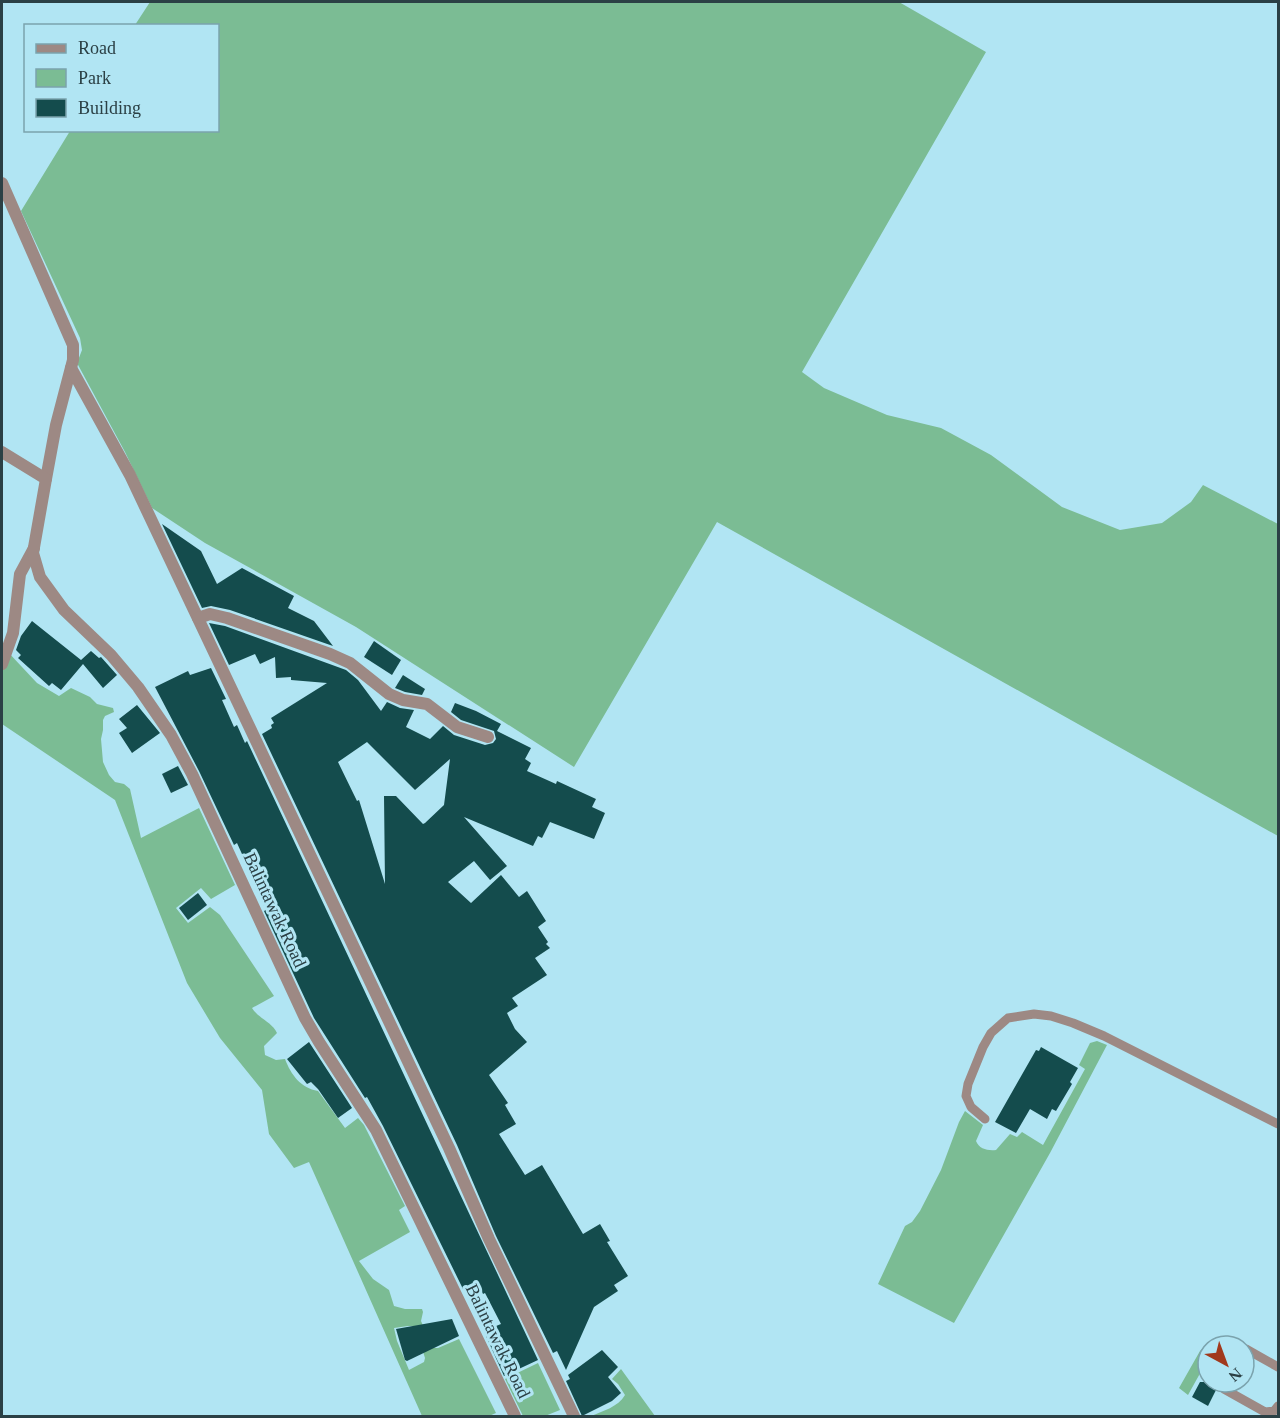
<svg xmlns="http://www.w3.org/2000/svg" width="1280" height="1418" font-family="'Times New Roman',serif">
<rect width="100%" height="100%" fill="#b1e5f3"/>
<!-- green -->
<g fill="#7bbc94" fill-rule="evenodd">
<path d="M150,2H899L986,52L802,372L824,388L887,415L941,428L991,455L1062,507L1120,530L1162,523L1191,502L1203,485L1278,524V836L717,522L574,767L356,627L205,543L152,508L125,452L77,363L82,350L80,338L21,211L70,131L218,130V26L135,25Z"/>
<path d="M2,649L7,651L37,683L59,696L71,688L90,697L97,704L113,708L114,712L105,716L103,720V730L101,739L103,762L109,775L115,782L124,784L130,789L141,838L199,808L235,885L211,899L201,888L176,908L188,923L210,907L220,915L274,996L252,1008C259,1019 272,1022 277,1033L264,1046L265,1055L276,1060L285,1059C291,1075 301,1088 318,1091L345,1128L358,1118L364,1125L405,1206L399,1210L410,1232L359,1261L373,1279L389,1290L394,1306L405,1309H422L423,1312L421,1321L433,1348H438L459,1339L496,1413L489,1416H422L309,1162L294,1168L269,1134L262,1090L220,1038L187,983L115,800L2,724ZM408,1326H415L425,1358L424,1362L409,1370L397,1341L394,1328Z"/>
<path d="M1097,1041L1107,1045L1050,1153L954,1323L878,1284L905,1226L912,1222L920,1211L941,1170L959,1122L965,1111L983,1125L976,1141C979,1149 988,1151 996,1150L1010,1134L1017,1137L1022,1132L1043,1145L1085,1069L1079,1065L1090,1043Z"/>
<path d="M1216,1344L1215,1346H1208V1359L1188,1395L1179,1388L1200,1351L1206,1345Z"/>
<path d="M538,1363L560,1410L545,1416H523L505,1379Z"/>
<path d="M621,1369L655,1416H591C603,1411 618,1407 625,1395L618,1384L612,1379Z"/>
</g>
<!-- building -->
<g fill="#144c4d" fill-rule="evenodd">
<path d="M162,524L201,551L217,584L242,568L294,596L288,608L314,621L333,646L230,610L211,606L202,608Z"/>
<path d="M32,621L81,660L91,651L99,658L101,657L117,675L103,688L83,664L61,690L52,683L49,686L18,658L21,655L16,650L21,636Z"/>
<path d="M209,623L225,626L346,670L358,680L381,711L387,702L400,708L414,710L406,727L430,739L443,726L454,735L485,745L493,743L496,739L494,731L461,720L451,712L455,703L476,711L501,724L497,731L531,748L525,759L531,763L527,771L556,784L557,781L596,799L592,807L605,813L594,839L550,822L542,838L538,836L533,846L464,817L507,866L490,880L474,861L448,882L471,903L501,875L519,897L527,891L546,921L538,927L548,942L546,944L550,948L535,958L547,975L512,998L518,1006L507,1013L515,1029L527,1042L489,1075L508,1103L505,1105L516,1124L499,1134L525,1175L542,1165L583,1234L600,1224L610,1241L607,1242L628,1276L614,1285L618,1291L594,1307L566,1370L557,1351L553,1353L496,1236L457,1145L262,734L272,728L271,725L274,723L271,718L327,683L291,680V677L276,678L275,657L260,664L255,654L229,665ZM367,742L415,790L450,759L444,805L425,823L423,824L396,796H384L385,884L359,800L357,801L338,762Z"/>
<path d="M374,641L401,660L392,675L364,657Z"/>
<path d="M211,668L226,699L222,700L234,727L237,725L245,743L247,741L538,1360L504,1376L486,1336L493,1333L491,1328L501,1324L485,1293L483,1294L478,1282L463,1289L383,1126L367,1097L365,1098L314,1018L264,911L266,910L255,886L256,885L237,843L234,845L199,771L155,687L188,671L190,675Z"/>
<path d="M403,675L425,689L422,695L405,692L395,688Z"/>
<path d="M137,705L160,733L132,753L119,733L127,728L119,719Z"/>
<path d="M178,766L188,785L171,793L162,774Z"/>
<path d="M198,893L207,905L188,920L179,908Z"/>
<path d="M309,1042L352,1108L338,1118L318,1089L311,1082L307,1084L287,1059Z"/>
<path d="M1041,1047L1078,1068L1070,1082L1072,1084L1056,1111L1052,1109L1047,1119L1030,1109L1016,1133L995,1122L1036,1050L1039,1051Z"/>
<path d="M452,1319L459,1336L407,1361L405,1360L396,1329Z"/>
<path d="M602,1350L618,1367L608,1377L621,1393L612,1401L582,1416L566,1381L570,1379L568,1375Z"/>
<path d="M1200,1382H1220L1208,1406L1192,1397Z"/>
</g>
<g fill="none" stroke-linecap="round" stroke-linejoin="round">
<!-- service -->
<g stroke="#9d8984" stroke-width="9">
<path d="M985,1119L971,1107L966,1096L968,1084L983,1047L991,1033L1008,1018L1034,1014L1051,1016L1073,1023L1104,1036L1278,1124"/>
<path d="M1246,1349L1278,1367"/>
<path d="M1224,1389L1265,1412L1274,1411L1278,1406"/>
</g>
<!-- minor -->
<g stroke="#9d8984" stroke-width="12">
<path d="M2,183L73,345V360L56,425L46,479"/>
<path d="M71,368L130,475L449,1148L489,1239L574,1416"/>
<path d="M198,618L210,614L227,618L330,654L350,663L389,694L403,700L427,704L457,727L488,737"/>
<path d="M2,664L13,633L20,574L34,548"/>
</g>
<!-- tertiary -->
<path stroke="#9d8984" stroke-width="12" d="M2,452L46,479L33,553L40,577L64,610L111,655L138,687L171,735L192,774L305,1018L319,1042L376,1130L515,1416"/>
</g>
<g text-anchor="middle" stroke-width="6" stroke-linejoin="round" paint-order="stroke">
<!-- street labels -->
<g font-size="18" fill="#2b4045" stroke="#b1e5f3">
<text transform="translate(275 910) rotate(65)" y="6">Balintawak Road</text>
<text transform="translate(498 1341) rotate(64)" y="6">Balintawak Road</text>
</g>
</g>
<!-- border -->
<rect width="1280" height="1418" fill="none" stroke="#2b4045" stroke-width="6"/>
<!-- legend -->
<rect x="24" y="24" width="195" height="108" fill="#b1e5f3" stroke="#7ba3ad" stroke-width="1.5"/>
<rect x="36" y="44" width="30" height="9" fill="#9d8984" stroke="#7ba3ad" stroke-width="1.5"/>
<text x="78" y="54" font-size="18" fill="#2b4045">Road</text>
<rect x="36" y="69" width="30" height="18" fill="#7bbc94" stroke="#7ba3ad" stroke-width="1.5"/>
<text x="78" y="84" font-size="18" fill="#2b4045">Park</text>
<rect x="36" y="99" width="30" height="18" fill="#144c4d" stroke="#7ba3ad" stroke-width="1.5"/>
<text x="78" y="114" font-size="18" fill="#2b4045">Building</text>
<!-- north arrow -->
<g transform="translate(1226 1364) rotate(139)"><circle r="28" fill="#b1e5f3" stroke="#7ba3ad" stroke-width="1.5"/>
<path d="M0-4.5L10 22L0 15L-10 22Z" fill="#a1391c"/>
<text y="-9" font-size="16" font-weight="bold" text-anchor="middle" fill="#2b4045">N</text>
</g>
</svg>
